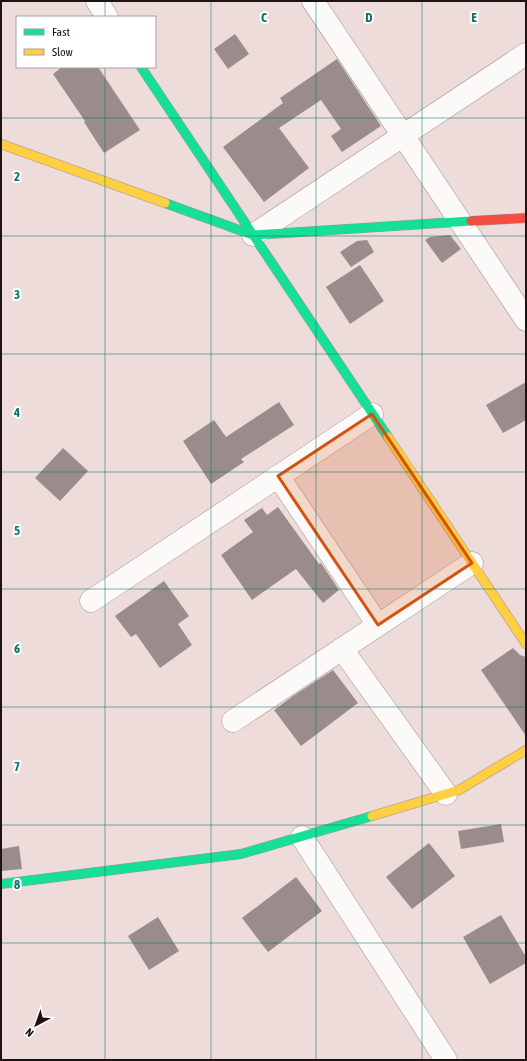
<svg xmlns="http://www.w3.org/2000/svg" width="527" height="1061" font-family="'Asap Condensed',sans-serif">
<rect width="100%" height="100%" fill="#eedcda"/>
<!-- building -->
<g fill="#998c8a">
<path d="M235,34L249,54L228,69L214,49Z"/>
<path d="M337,59L381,126L342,152L331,136L341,129L321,100L279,128L309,168L264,202L223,147L283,103L280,98Z"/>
<path d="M62,67H98L140,130L104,153L84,122L85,121L53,74Z"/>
<path d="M450,235L461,249L442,263L425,240L430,237Z"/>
<path d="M367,240L374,252L351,267L340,252L357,241Z"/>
<path d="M360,265L384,301L350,324L326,287Z"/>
<path d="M526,382V420L503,433L486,405Z"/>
<path d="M279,402L294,425L241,459L244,462L211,484L183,441L214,420L226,437Z"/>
<path d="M63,448L88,471L60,501L35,478Z"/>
<path d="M278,507L319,564L321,563L339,590L323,603L296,569L252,600L221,555L253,532L244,520L262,508L267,515Z"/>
<path d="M164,581L189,616L178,624L192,645L160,668L136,634L131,637L115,616Z"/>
<path d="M513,648L520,655L526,657V736L481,670Z"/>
<path d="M333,670L358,703L301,746L274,710L293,696Z"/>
<path d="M501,824L504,842L461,849L458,831Z"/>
<path d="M429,843L455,876L412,909L386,877Z"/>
<path d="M19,846L22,869L1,871V849Z"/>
<path d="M296,877L322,911L268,952L242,918Z"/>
<path d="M501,915L526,957V963L490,984L463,937Z"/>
<path d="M158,917L179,951L149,970L128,936Z"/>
</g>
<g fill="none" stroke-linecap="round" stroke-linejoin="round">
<!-- street casing -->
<g stroke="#a19492" stroke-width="23">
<g id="street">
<path d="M97,1L107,17"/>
<path d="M313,1L526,320"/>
<path d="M253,235L526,54"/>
<path d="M278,476L378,625"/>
<path d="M91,601L372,414"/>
<path d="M342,649L446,794"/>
<path d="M233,721L472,563"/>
<path d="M302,837L446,1060"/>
</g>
</g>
<!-- fast casing -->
<g stroke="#a19492" stroke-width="10">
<g id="fast">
<path d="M141,67L388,437"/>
<path d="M165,203L253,235L471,221"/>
<path d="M1,884L241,854L372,816"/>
</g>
</g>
<!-- slow casing -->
<g stroke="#a19492" stroke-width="10">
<g id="slow">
<path d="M1,144L165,203"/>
<path d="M388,437L526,644"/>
<path d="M372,816L459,790L526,750"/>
</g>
</g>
<!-- jam casing -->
<g stroke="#a19492" stroke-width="10">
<path id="jam" d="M471,221L526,218"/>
</g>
<!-- street -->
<use href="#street" stroke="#fcfaf9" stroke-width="22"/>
<!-- fast -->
<use href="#fast" stroke="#16e098" stroke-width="9"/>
<!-- slow -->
<use href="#slow" stroke="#ffcf43" stroke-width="9"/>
<!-- jam -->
<use href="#jam" stroke="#f24e42" stroke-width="9"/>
</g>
<!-- marked area -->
<path fill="#d4520d" fill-opacity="0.2" stroke="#d4520d" stroke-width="3" stroke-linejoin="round" d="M372,414L472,563L378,625L278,476Z"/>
<!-- grid -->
<path fill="none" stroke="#0f766e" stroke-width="1" stroke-opacity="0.55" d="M105,1V17M211,1V1060M316,1V1060M422,1V1060M105,67V1060M1,118H526M1,236H526M1,354H526M1,472H526M1,589H526M1,707H526M1,825H526M1,943H526"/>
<g font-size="13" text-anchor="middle" font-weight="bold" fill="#0f766e" stroke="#fff" stroke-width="4" stroke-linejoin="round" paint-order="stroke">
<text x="264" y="22">C</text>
<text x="369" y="22">D</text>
<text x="474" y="22">E</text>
<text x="17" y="181">2</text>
<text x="17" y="299">3</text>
<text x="17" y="417">4</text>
<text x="17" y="535">5</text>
<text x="17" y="653">6</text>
<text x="17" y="771">7</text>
<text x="17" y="889">8</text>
</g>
<!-- border -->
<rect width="527" height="1061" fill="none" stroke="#1e1312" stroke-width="4"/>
<!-- legend -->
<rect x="16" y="16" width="140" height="52" fill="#ffffff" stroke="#a5a1a0"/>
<rect x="24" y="29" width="20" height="6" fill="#16e098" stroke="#a5a1a0"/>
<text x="52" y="36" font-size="12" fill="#1e1312">Fast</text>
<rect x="24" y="49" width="20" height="6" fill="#ffcf43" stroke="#a5a1a0"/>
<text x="52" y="56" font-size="12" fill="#1e1312">Slow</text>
<!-- north arrow -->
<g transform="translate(36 1025) rotate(221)" stroke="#ffffff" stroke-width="3" paint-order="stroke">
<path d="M0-3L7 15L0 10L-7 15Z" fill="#1e1312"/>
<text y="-6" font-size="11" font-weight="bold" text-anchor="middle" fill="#1e1312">N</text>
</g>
</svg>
